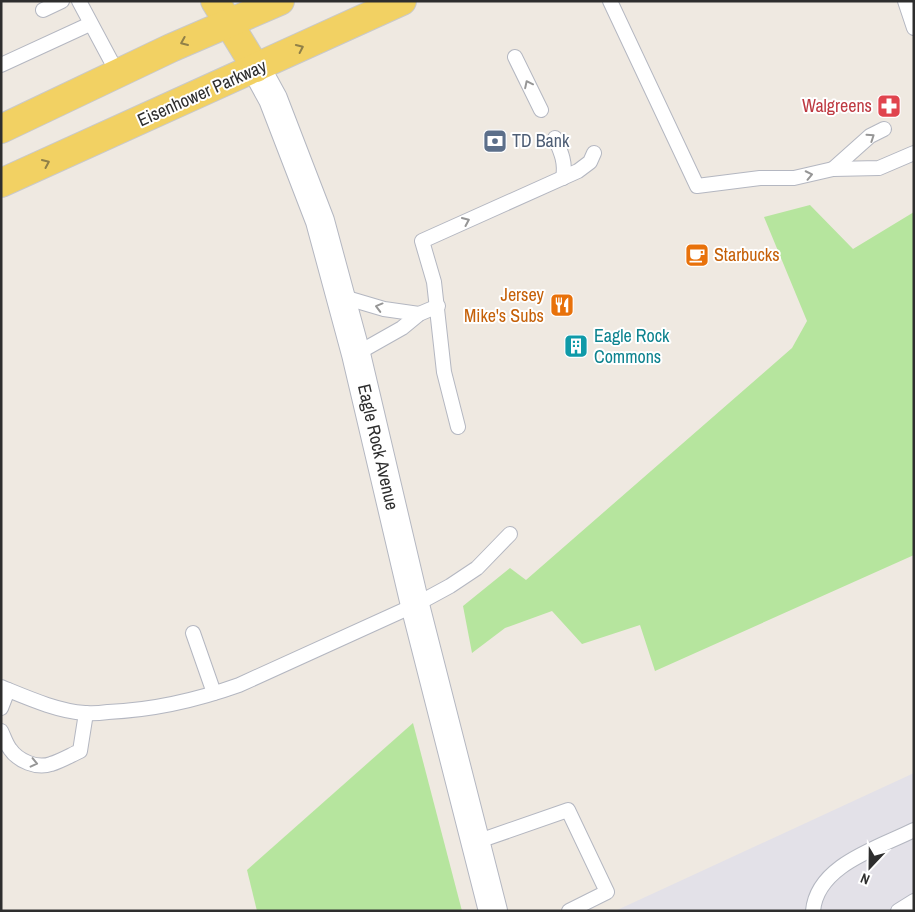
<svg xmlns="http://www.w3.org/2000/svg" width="915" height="912" font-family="'Archivo Narrow',sans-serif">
<rect width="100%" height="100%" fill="#efe9e1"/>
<!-- industrial -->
<path fill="#e3e1e8" d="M914,773V911H615Z"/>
<!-- green -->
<g fill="#b6e59e">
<path d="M810,205L853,249L914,212V555L655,671L640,625L582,644L552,611L505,628L472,653L463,606L510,568L526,580L792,348L807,321L764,217Z"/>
<path d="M413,723L462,911H257L247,870Z"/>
</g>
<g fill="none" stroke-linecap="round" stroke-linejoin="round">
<!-- service casing -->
<g stroke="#b4b7c1" stroke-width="16">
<g id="service">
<path d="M79,1L118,74"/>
<path d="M610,1L697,186L760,178H794L833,169L879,168L914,153"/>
<path d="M905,1L914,28"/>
<path d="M43,10L62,1"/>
<path d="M515,57L541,110"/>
<path d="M1,65L90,24"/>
<path d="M555,138C561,152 566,163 563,178"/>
<path d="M833,169L870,136L884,129"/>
<path d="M340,296L384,309L419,314"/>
<path d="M356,354L402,328L419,314L438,306"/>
<path d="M458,427L444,372L434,282L422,241L578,171L590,162L594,153"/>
<path d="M193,633L214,693"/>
<path d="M1,687C28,698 57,711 85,713C93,714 101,713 108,712C154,710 197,700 239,685L415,605L450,586L477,568L510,534"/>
<path d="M1,708L8,690"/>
<path d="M1,731C4,737 6,744 10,749C18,761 37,769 51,764C61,761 71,755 80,751L86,713"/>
<path d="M476,842L568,810L607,892L569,911"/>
<path d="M813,911C817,865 878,848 914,830"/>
<path d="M898,911L914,901"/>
</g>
</g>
<!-- secondary casing -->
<g stroke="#b4b7c1" stroke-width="30">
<path id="secondary" d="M256,68L273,99L320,221L356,354L415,605L493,911"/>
</g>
<!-- primary casing -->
<g stroke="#c9c9c9" stroke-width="30">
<g id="primary">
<path d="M215,1L256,68"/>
<path d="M1,129L171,48L280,1"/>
<path d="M1,183L402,1"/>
</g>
</g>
<!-- service -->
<use href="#service" stroke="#fff" stroke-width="14"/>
<!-- secondary -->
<use href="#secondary" stroke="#fff" stroke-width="28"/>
<!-- primary -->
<use href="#primary" stroke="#f2d163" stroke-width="28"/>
</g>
<!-- one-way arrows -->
<defs><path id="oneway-chevron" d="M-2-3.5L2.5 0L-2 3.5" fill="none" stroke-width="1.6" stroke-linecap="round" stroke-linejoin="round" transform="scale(1.25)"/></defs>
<g stroke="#908048">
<use href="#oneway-chevron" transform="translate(184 42) rotate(157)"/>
<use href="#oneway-chevron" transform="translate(300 48) rotate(-25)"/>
<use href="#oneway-chevron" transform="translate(46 163) rotate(-24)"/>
</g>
<g stroke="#969696">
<use href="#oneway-chevron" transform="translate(528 84) rotate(-116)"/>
<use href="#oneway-chevron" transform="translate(871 137) rotate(-34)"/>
<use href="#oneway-chevron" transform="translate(809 175) rotate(-12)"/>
<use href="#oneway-chevron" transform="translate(466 221) rotate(-24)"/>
<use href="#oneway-chevron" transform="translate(379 307) rotate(-165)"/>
<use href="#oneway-chevron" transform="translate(34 763) rotate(13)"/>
</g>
<!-- icons -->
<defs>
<g id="pharmacy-square" transform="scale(1.25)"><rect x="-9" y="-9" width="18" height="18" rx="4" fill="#e0444e" stroke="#fff"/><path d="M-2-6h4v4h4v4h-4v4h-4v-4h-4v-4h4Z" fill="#fff"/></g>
<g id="bank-square" transform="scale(1.25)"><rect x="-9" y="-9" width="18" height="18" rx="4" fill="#5c6f8a" stroke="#fff"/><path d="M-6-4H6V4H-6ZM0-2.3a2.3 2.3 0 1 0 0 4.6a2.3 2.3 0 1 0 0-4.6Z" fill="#fff"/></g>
<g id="cafe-square" transform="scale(1.25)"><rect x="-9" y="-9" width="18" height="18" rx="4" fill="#e8710a" stroke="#fff"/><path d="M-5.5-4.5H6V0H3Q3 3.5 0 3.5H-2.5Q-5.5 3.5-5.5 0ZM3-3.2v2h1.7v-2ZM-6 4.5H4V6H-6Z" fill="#fff"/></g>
<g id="restaurant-square" transform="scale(1.25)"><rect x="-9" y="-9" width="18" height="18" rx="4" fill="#e8710a" stroke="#fff"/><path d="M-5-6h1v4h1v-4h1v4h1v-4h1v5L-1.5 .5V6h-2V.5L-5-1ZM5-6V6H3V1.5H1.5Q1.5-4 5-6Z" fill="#fff"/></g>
<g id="building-square" transform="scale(1.25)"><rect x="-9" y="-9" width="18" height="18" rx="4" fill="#0f9aa8" stroke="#fff"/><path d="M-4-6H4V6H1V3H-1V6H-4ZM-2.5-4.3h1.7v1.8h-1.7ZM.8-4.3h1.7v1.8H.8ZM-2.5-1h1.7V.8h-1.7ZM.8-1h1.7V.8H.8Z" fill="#fff"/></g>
</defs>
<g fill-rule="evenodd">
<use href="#pharmacy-square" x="889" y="106"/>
<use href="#bank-square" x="495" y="141"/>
<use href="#cafe-square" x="697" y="255"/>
<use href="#restaurant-square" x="562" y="305"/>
<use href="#building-square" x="576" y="346"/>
</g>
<g text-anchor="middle" stroke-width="4" stroke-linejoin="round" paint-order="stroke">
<!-- street labels -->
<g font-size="18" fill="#2e2e2e" stroke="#fff">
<text transform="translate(202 93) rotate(-24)" y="6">Eisenhower Parkway</text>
<text transform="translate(378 447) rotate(77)" y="6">Eagle Rock Avenue</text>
</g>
<!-- health labels -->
<g font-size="18" fill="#be3a42" stroke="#fff" text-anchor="end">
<text x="872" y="112">Walgreens</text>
</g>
<!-- service labels -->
<g font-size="18" fill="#4e5e75" stroke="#fff" text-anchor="start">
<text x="512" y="147">TD Bank</text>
</g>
<!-- food labels -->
<g font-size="18" fill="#c56008" stroke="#fff" text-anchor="start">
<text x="714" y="261">Starbucks</text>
<text x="544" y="301" text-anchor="end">Jersey<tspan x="544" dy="21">Mike's Subs</tspan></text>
</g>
<!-- culture labels -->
<g font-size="18" fill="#0d838f" stroke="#fff" text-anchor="start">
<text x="594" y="342">Eagle Rock<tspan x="594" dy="21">Commons</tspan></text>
</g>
</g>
<!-- border -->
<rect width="915" height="912" fill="none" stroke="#2e2e2e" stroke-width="5"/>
<!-- north arrow -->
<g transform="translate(870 867) rotate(202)" stroke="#ffffff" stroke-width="4" paint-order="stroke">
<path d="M0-4L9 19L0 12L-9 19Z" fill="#2e2e2e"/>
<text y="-8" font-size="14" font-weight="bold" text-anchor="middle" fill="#2e2e2e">N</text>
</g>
</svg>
